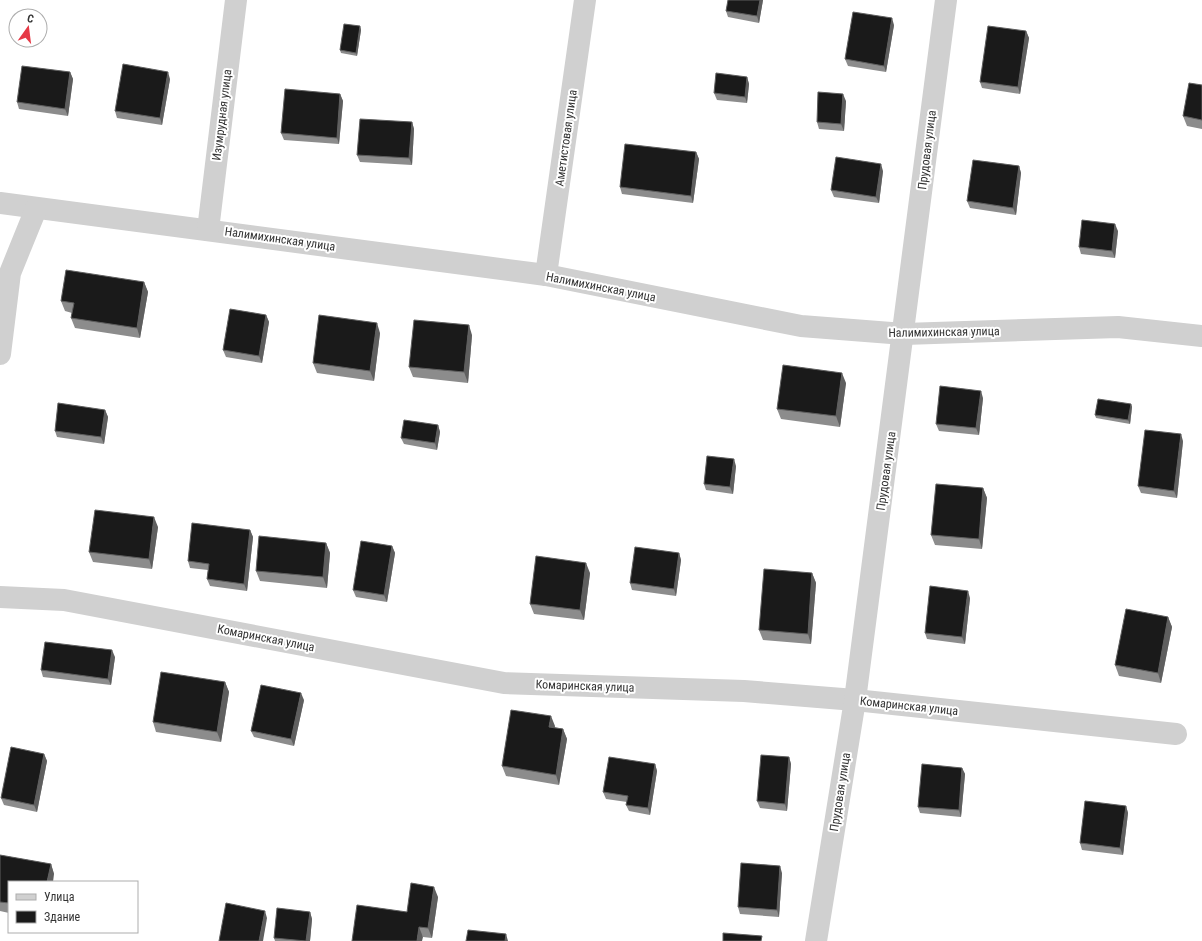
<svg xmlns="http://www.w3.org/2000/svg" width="1202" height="941" font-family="'Roboto Condensed',sans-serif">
<rect width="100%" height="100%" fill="#fff"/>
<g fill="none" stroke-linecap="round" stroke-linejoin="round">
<!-- street -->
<g stroke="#d0d0d0" stroke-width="22">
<path d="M0,203L546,275L801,326L904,334L1118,327L1202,336"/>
<path d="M208,230L236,0"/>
<path d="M546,275L585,0"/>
<path d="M0,354L10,273L36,209"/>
<path d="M0,597L64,600L504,683L744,691L855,700L1176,734"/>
<path d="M816,941L855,700L946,0"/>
</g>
</g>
<!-- wall -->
<g fill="#8c8c8c">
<path d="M728,0H763L759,23L728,17L726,11Z"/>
<path d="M894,25L886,72L848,66L845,59Z"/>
<path d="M360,26L361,30L357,56L341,53L340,50Z"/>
<path d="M1026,31L1029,38L1020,94L982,88L980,82Z"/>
<path d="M70,72L73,79L68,116L19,109L17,102Z"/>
<path d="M747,77L749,84L747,103L717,100L714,93Z"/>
<path d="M170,79L162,125L117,118L115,111Z"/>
<path d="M1202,85V129L1187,126L1183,116Z"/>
<path d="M340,94L343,101L339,144L284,140L281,133Z"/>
<path d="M846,101L844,131L819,129L817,122Z"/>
<path d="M412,122L414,129L412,165L360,162L357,155Z"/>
<path d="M696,152L699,159L693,203L622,194L620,187Z"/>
<path d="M1019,166L1021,173L1016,215L970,208L967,201Z"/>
<path d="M883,171L879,203L834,197L831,190Z"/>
<path d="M1118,231L1115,258L1081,254L1079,247Z"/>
<path d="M144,282L148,292L140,338L75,328L71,318L72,313L65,311L61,301Z"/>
<path d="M266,315L269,322L262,363L226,357L223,350Z"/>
<path d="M380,333L374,381L317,373L313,363Z"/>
<path d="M472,335L468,383L413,377L409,367Z"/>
<path d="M846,383L840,427L781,419L777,409Z"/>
<path d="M983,398L979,435L939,431L936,424Z"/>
<path d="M1131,404L1132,407L1130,424L1096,418L1095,415Z"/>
<path d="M105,410L108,417L104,444L57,437L55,431Z"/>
<path d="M438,425L440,432L437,450L404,444L401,438Z"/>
<path d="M1183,441L1177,498L1141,493L1138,486Z"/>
<path d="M736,466L733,494L706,490L704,484Z"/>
<path d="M983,488L987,498L982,549L935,545L931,535Z"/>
<path d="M158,527L152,569L93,562L89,552Z"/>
<path d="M250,530L253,537L247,591L210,586L207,579L208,570L190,568L188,561Z"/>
<path d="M326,543L330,553L327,588L260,581L256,571Z"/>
<path d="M392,546L395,553L387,602L356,597L353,590Z"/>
<path d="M679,553L681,560L676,596L632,590L630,583Z"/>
<path d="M590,573L584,620L534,614L530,604Z"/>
<path d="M812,573L816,583L811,644L763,640L759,630Z"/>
<path d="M970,598L965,644L927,639L925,633Z"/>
<path d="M1168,617L1172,627L1161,683L1119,676L1115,665Z"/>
<path d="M115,657L111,685L43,677L41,670Z"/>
<path d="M225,682L229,692L221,742L156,732L153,722Z"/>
<path d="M304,700L294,746L254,737L251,731Z"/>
<path d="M555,726L554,727L563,729L567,739L559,785L506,776L502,766Z"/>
<path d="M44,754L47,761L37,812L4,805L1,798Z"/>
<path d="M789,757L791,764L787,811L760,808L757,801Z"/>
<path d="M655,764L657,771L650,815L629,811L626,805L627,802L606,799L603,792Z"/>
<path d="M962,768L965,774L961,817L920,813L918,807Z"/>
<path d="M1126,806L1128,813L1123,855L1082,850L1080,843Z"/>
<path d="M0,855L51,864L54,874L9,882V913L0,911Z"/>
<path d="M782,873L779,917L740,914L738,907Z"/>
<path d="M438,897L432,938L423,937L407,912Z"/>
<path d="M310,912L312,919L310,941H275L274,938Z"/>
</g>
<!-- shaded-wall -->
<g fill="#5f5f5f">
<path d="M760,0H763L759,23L757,16Z"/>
<path d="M892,18L894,25L886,72L884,66Z"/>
<path d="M360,26L361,30L357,56L356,53Z"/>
<path d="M1026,31L1029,38L1020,94L1018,87Z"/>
<path d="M70,72L73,79L68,116L65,109Z"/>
<path d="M168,72L170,79L162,125L160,118Z"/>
<path d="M747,77L749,84L747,103L745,97Z"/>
<path d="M340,94L343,101L339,144L337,138Z"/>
<path d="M843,94L846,101L844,131L841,124Z"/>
<path d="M412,122L414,129L412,165L409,158Z"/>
<path d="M696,152L699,159L693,203L691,196Z"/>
<path d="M881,164L883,171L879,203L876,197Z"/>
<path d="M1019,166L1021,173L1016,215L1013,208Z"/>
<path d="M1115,224L1118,231L1115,258L1112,251Z"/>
<path d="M144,282L148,292L140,338L137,328Z"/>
<path d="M266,315L269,322L262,363L259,356Z"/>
<path d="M377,323L380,333L374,381L370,371Z"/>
<path d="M469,325L472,335L468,383L464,372Z"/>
<path d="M842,373L846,383L840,427L836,416Z"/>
<path d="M981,391L983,398L979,435L976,428Z"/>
<path d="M1131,404L1132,407L1130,424L1128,420Z"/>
<path d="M105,410L108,417L104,444L101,437Z"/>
<path d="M438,425L440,432L437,450L435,443Z"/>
<path d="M1181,434L1183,441L1177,498L1174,491Z"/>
<path d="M734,459L736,466L733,494L730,487Z"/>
<path d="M983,488L987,498L982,549L979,539Z"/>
<path d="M154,517L158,527L152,569L149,559Z"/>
<path d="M250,530L253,537L247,591L244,584Z"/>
<path d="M326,543L330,553L327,588L323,577Z"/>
<path d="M392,546L395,553L387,602L384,595Z"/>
<path d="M679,553L681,560L676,596L674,589Z"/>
<path d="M586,563L590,573L584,620L580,610Z"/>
<path d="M812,573L816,583L811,644L808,634Z"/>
<path d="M968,591L970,598L965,644L962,637Z"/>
<path d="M1168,617L1172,627L1161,683L1158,673Z"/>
<path d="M112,650L115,657L111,685L108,679Z"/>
<path d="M225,682L229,692L221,742L217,732Z"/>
<path d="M301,693L304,700L294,746L291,739Z"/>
<path d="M551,716L555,726L553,737L549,727Z"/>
<path d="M563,729L567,739L559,785L556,775Z"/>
<path d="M44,754L47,761L37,812L34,805Z"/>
<path d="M789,757L791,764L787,811L785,804Z"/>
<path d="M655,764L657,771L650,815L648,808Z"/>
<path d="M962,768L965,774L961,817L959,810Z"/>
<path d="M1126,806L1128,813L1123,855L1120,848Z"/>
<path d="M51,864L54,874L53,882H47Z"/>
<path d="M780,866L782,873L779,917L777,910Z"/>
<path d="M434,887L438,897L432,938L428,928Z"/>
<path d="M265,911L267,918L263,941H259Z"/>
<path d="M310,912L312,919L310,941H306Z"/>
<path d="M419,927L423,937L422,941H417Z"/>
<path d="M506,934L508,941H505Z"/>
</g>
<!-- building -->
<g fill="#1a1a1a" stroke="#5f5f5f">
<path d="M728,0H760L757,16L726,11Z"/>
<path d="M853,12L892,18L884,66L845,59Z"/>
<path d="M344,24L360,26L356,53L340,50Z"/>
<path d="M988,26L1026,31L1018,87L980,82Z"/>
<path d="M123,64L168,72L160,118L115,111Z"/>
<path d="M22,66L70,72L65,109L17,102Z"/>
<path d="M716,73L747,77L745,97L714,93Z"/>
<path d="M1189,83L1202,85V120L1183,116Z"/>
<path d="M285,89L340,94L337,138L281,133Z"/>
<path d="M818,92L843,94L841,124L817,122Z"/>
<path d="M360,119L412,122L409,158L357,155Z"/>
<path d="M625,144L696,152L691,196L620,187Z"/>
<path d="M836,157L881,164L876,197L831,190Z"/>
<path d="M973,160L1019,166L1013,208L967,201Z"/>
<path d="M1082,220L1115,224L1112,251L1079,247Z"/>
<path d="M66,270L144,282L137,328L71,318L74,303L61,301Z"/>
<path d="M230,309L266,315L259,356L223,350Z"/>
<path d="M319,315L377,323L370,371L313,363Z"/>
<path d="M414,320L469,325L464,372L409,367Z"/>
<path d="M783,365L842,373L836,416L777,409Z"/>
<path d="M940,386L981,391L976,428L936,424Z"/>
<path d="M1098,399L1131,404L1128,420L1095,415Z"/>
<path d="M58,403L105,410L101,437L55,431Z"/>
<path d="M404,420L438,425L435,443L401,438Z"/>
<path d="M1145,430L1181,434L1174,491L1138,486Z"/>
<path d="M707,456L734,459L730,487L704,484Z"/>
<path d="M936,484L983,488L979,539L931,535Z"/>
<path d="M95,510L154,517L149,559L89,552Z"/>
<path d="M192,523L250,530L244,584L207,579L209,564L188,561Z"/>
<path d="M259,536L326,543L323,577L256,571Z"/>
<path d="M361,541L392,546L384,595L353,590Z"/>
<path d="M635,547L679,553L674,589L630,583Z"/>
<path d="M536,556L586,563L580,610L530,604Z"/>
<path d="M764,569L812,573L808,634L759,630Z"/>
<path d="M930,586L968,591L962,637L925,633Z"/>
<path d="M1126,609L1168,617L1158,673L1115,665Z"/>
<path d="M45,642L112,650L108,679L41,670Z"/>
<path d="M161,672L225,682L217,732L153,722Z"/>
<path d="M261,685L301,693L291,739L251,731Z"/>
<path d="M511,710L551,716L549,727L563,729L556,775L502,766Z"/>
<path d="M11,747L44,754L34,805L1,798Z"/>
<path d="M761,755L789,757L785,804L757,801Z"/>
<path d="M609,757L655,764L648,808L626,805L628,796L603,792Z"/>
<path d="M922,764L962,768L959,810L918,807Z"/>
<path d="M1085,801L1126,806L1120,848L1080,843Z"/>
<path d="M0,855L51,864L47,882H9V903L0,902Z"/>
<path d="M741,863L780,866L777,910L738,907Z"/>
<path d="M411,883L434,887L428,928L419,927L417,941H352L357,905L407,912Z"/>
<path d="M226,903L265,911L259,941H219Z"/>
<path d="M277,908L310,912L306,941L274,938Z"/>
<path d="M468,930L506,934L505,941H466Z"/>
<path d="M723,933L762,936L761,941H723Z"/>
</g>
<g text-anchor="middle" stroke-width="4" stroke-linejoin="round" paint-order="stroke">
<!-- street labels -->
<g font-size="12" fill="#333" stroke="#fff">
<text transform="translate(222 115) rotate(-83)" y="4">Изумрудная улица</text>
<text transform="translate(566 138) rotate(-82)" y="4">Аметистовая улица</text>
<text transform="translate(927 150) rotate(-83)" y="4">Прудовая улица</text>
<text transform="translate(280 239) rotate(8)" y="4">Налимихинская улица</text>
<text transform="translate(601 287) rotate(11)" y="4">Налимихинская улица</text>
<text transform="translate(944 332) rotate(-1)" y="4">Налимихинская улица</text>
<text transform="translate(886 471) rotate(-82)" y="4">Прудовая улица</text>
<text transform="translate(266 638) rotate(11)" y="4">Комаринская улица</text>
<text transform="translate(585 686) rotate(2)" y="4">Комаринская улица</text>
<text transform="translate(909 706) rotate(6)" y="4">Комаринская улица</text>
<text transform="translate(840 792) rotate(-81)" y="4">Прудовая улица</text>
</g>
</g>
<!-- legend -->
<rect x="8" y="881" width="130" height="52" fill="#ffffff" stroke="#adadad"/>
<rect x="16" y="894" width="20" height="6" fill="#d0d0d0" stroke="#adadad"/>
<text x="44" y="901" font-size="12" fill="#333333">Улица</text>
<rect x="16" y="911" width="20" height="12" fill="#1a1a1a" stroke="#adadad"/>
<text x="44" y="921" font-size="12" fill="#333333">Здание</text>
<!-- north arrow -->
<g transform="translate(28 28) rotate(14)"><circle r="19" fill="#ffffff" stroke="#adadad"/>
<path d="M0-3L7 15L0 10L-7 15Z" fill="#e63946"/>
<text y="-6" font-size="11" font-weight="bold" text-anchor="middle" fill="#333333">С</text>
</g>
</svg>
